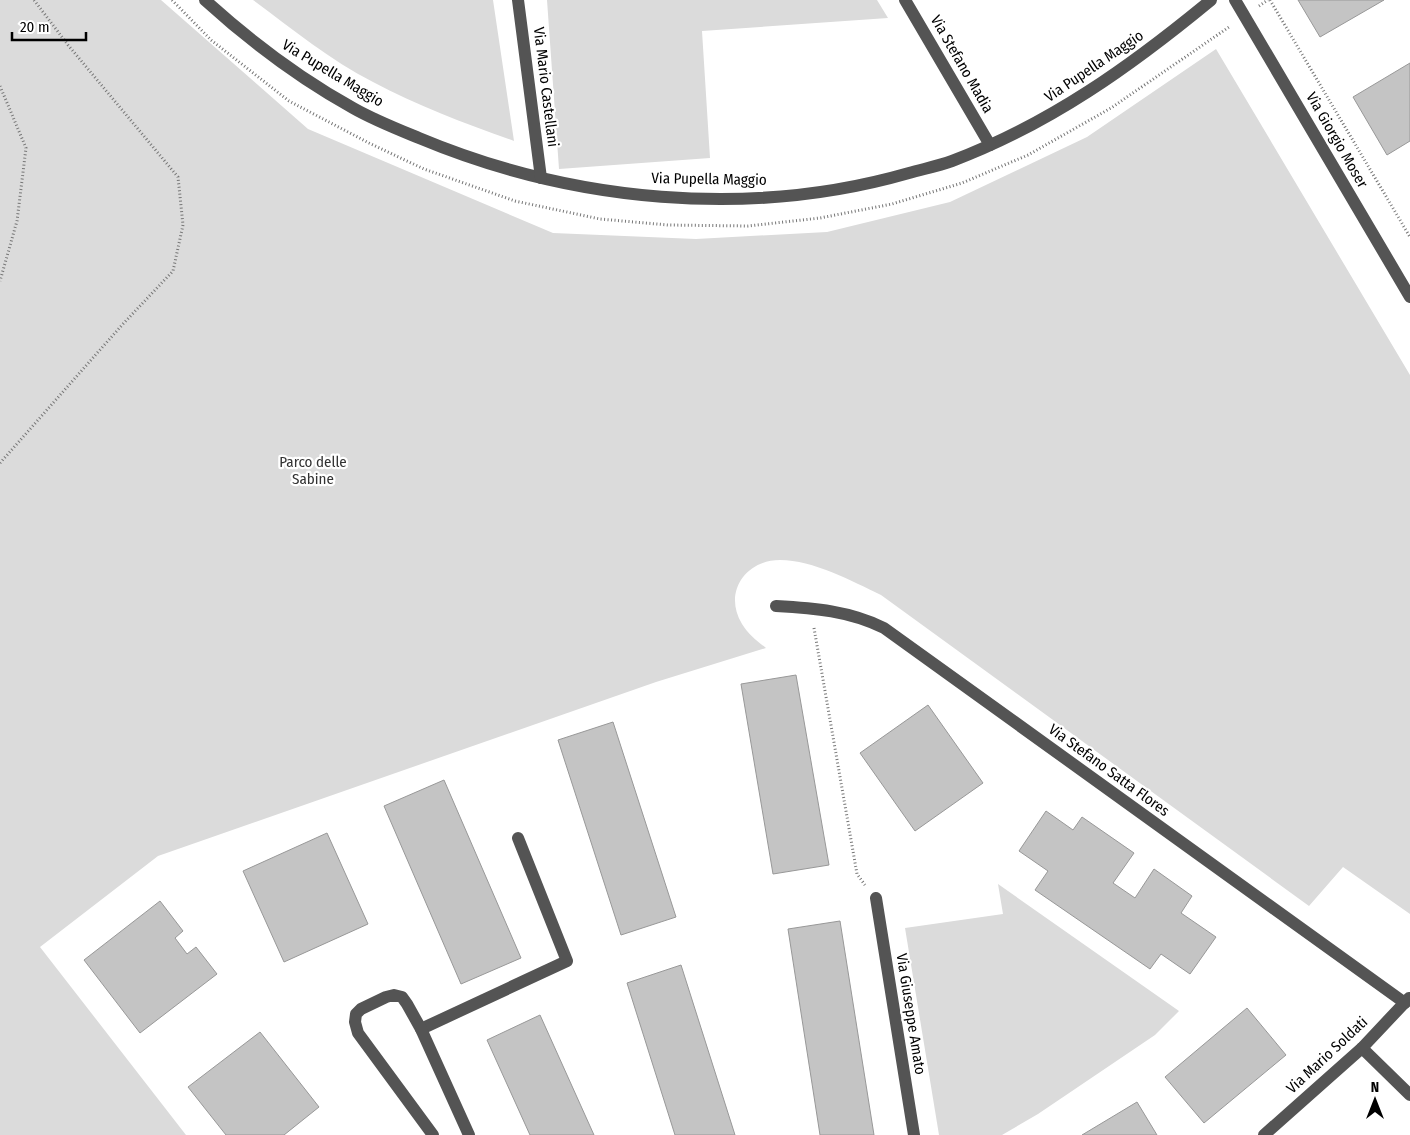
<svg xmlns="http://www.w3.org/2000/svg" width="1410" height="1135" font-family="'Fira Sans Condensed',sans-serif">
<rect width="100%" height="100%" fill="#fff"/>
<!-- green -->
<g fill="#dbdbdb">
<path d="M0,0H161L308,129L553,233L696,239L827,232L950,202L1087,137L1216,49L1410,375V914L1343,867L1309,906L881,595C852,581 813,560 780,560C745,560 723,593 742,624C748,634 757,641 766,648L656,682L158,856L40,947L186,1135H0Z"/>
<path d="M253,0H493L514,141C466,124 418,106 373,82C330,60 292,29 253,0Z"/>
<path d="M547,0H877L888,18L702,31L710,158L559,169Z"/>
<path d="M998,884L1179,1011L1155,1035L1038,1114L1002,1135H939L905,928L1003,914Z"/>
</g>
<!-- building -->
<g fill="#c4c4c4" stroke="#989898">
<path d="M1298,0H1384L1320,37Z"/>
<path d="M1410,63V141L1387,155L1353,97Z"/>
<path d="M796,675L829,865L773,874L741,684Z"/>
<path d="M928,705L983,783L915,831L860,753Z"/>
<path d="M613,722L676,917L621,935L558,740Z"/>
<path d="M444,780L521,958L461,984L384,806Z"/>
<path d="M1046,811L1073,830L1082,817L1134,853L1113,883L1135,898L1154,869L1192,896L1181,913L1216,937L1190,974L1161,954L1150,969L1035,890L1048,871L1019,851Z"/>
<path d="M327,833L368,924L284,962L243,871Z"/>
<path d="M160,901L183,931L175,938L187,954L196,947L217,974L140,1033L84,960Z"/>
<path d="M840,921L874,1135H820L788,929Z"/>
<path d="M681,965L735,1135H675L627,983Z"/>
<path d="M1247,1008L1286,1055L1204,1123L1165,1077Z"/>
<path d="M540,1015L594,1135H530L487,1040Z"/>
<path d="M260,1032L319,1107L284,1135H226L188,1087Z"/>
<path d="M1137,1102L1157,1135H1082Z"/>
</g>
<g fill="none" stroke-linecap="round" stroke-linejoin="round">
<!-- path -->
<g stroke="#767676" stroke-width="3" stroke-dasharray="1 2.5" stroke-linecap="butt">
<path d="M172,0L211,40L289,101L369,143L424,169L515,201L600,219L668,225L748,226L820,218L892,204L962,183L1028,155L1111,108L1229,27"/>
<path d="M1270,0L1410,237"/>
<path d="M1259,6L1268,0"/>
<path d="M0,86L26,148L17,221L0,281"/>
<path d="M0,463L122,325L173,271L183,225L178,177L68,45L34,0"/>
<path d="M814,628L857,874L865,885"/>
</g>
<!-- minor -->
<g stroke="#545454" stroke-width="12">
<path d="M205,0C250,41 299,78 353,108C374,120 397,129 419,138C572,202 749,219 909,173C923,169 938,166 952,161C1050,124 1131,66 1211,0"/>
<path d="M518,0L541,178"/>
<path d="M905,0L990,145"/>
<path d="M1235,0L1410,297"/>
<path d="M776,606C814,608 850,611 884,628L1405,1003"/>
<path d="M876,898L914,1135"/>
<path d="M421,1029L567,961L518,838"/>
<path d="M1362,1048L1410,1095"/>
<path d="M433,1135L358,1033L355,1022L356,1014L361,1009L386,997L394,995L402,997L407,1004L421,1029L469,1135"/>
<path d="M1264,1135L1362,1048L1409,998"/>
</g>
</g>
<g text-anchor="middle" stroke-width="4.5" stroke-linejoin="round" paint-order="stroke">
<!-- street labels -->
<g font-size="15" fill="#000" stroke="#fff">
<text transform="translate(962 64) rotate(60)" y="5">Via Stefano Madia</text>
<text transform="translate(1094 66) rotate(-34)" y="5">Via Pupella Maggio</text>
<text transform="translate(333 73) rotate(31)" y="5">Via Pupella Maggio</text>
<text transform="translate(546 87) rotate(83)" y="5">Via Mario Castellani</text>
<text transform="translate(1337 140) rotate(60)" y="5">Via Giorgio Moser</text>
<text transform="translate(709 179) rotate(1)" y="5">Via Pupella Maggio</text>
<text transform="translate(1109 770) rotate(36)" y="5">Via Stefano Satta Flores</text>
<text transform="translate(911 1014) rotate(81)" y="5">Via Giuseppe Amato</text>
<text transform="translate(1327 1055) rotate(-43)" y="5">Via Mario Soldati</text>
</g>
<!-- park labels -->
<g font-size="15" fill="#323232" stroke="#fff">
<text x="313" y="467">Parco delle<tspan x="313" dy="17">Sabine</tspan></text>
</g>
</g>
<!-- north arrow -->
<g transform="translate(1375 1100)" stroke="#ffffff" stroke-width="4" paint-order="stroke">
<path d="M0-4L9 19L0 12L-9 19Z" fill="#000000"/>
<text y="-8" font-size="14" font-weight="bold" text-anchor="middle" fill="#000000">N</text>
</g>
<!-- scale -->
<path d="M12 32v8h74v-8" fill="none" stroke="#000000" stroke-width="2.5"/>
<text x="20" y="32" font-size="15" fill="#000000" stroke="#ffffff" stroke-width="4" paint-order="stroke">20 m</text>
</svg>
